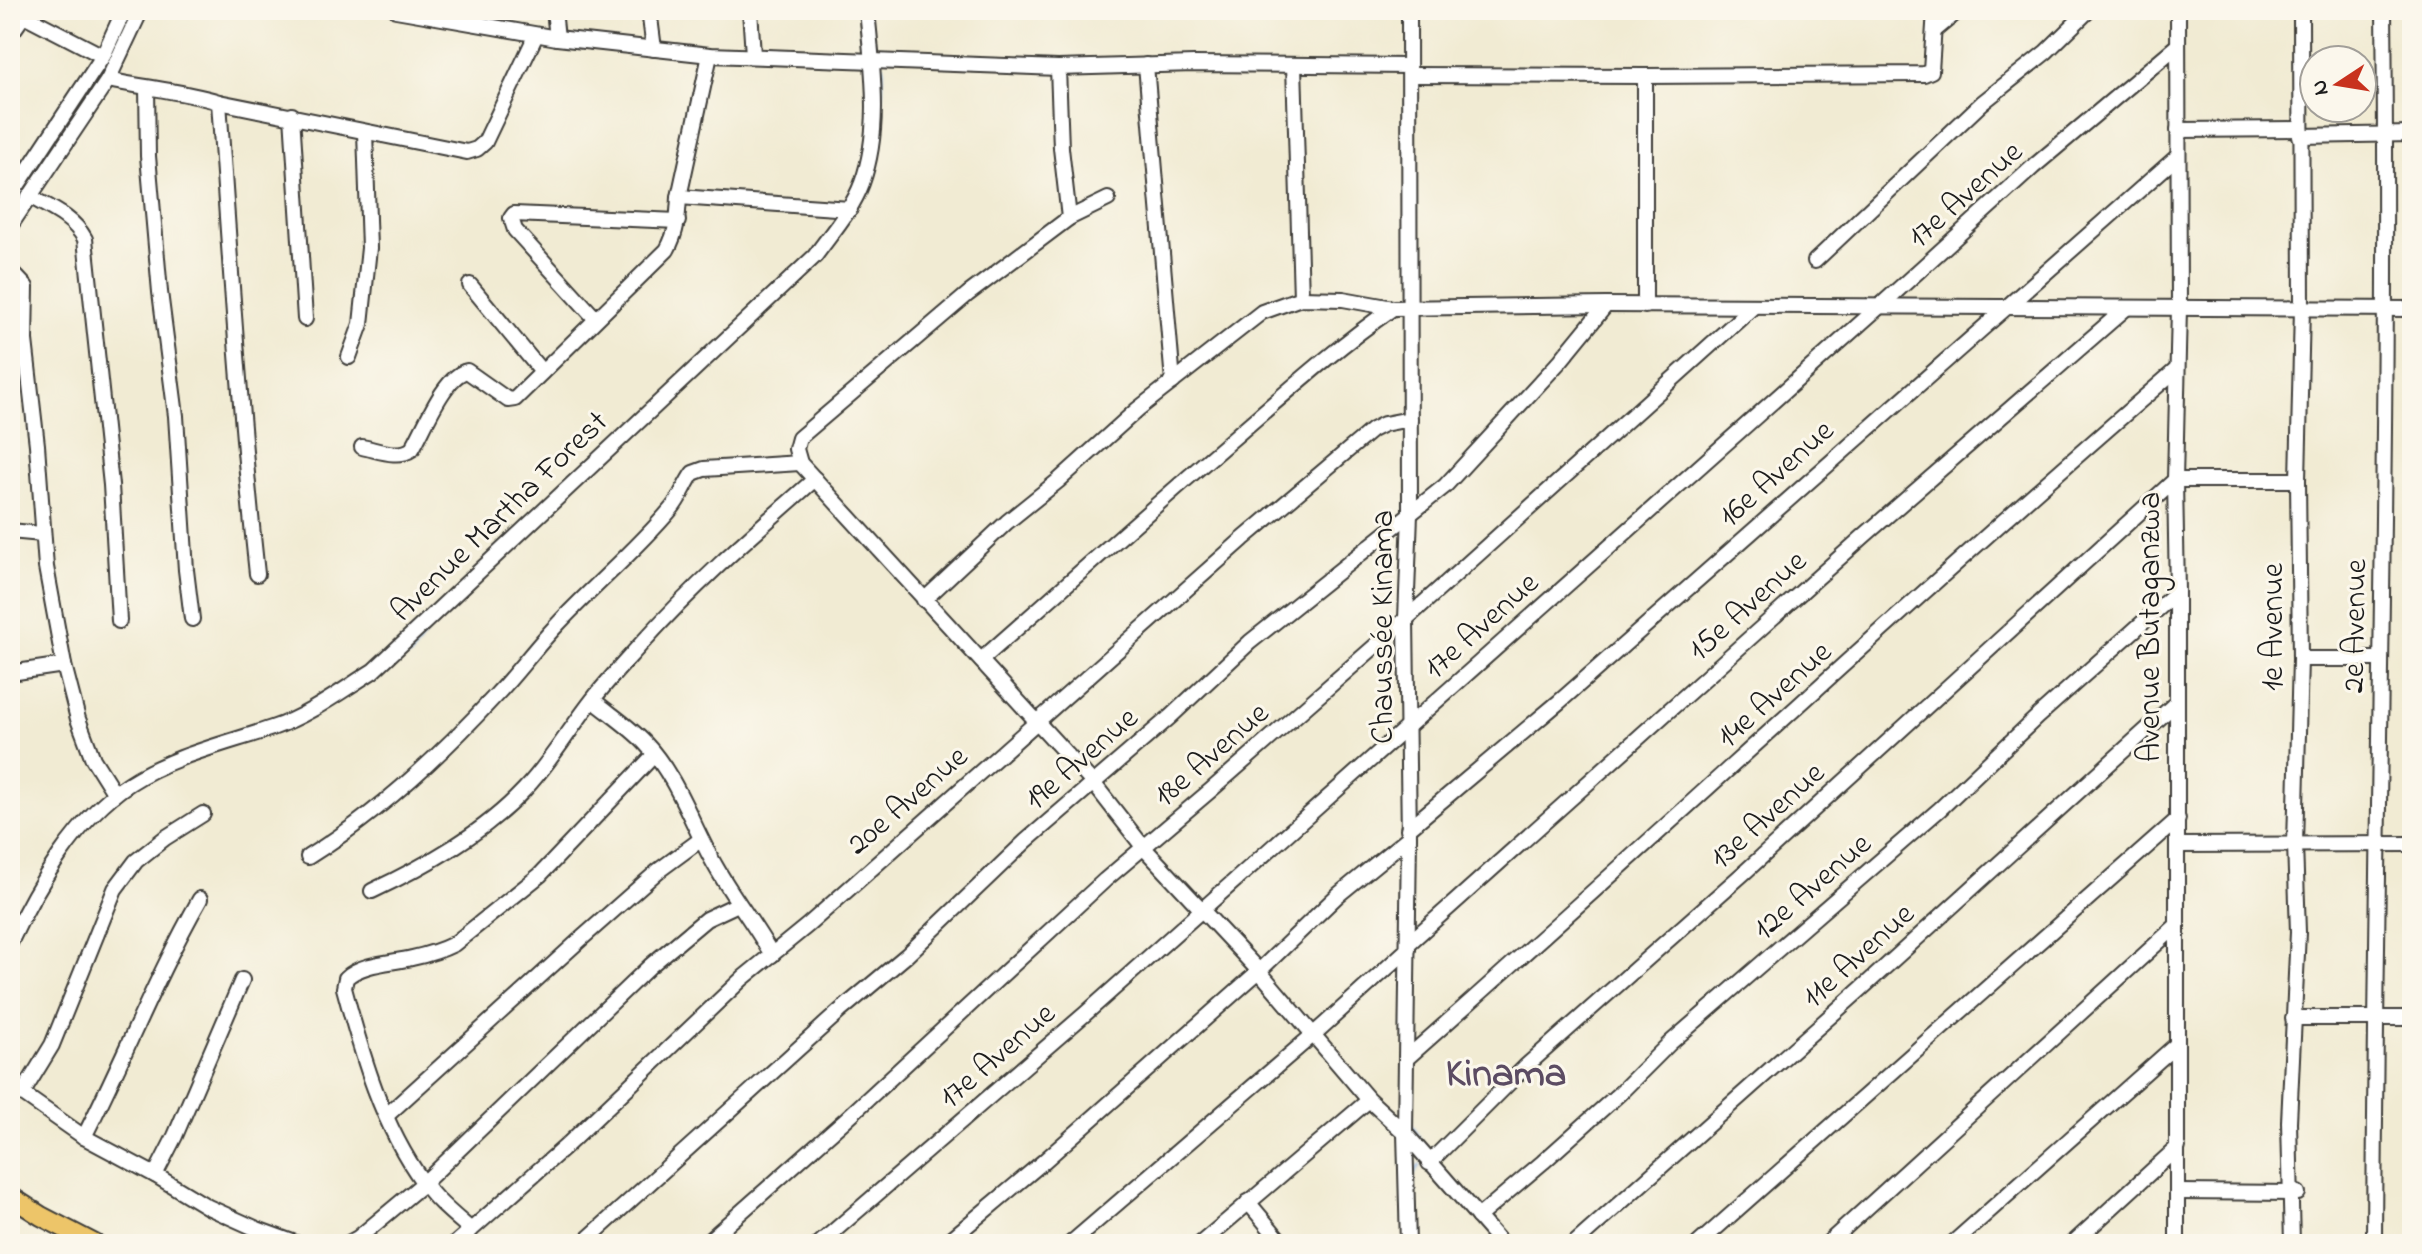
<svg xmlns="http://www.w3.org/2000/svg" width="2422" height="1254" font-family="'Indie Flower',sans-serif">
<rect width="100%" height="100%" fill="#fbf7ec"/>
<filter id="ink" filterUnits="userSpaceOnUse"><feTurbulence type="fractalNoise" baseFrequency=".0125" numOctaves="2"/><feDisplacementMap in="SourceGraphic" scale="16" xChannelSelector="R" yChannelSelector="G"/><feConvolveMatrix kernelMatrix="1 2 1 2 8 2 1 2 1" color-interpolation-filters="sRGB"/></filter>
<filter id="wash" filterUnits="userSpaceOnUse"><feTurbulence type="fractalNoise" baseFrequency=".006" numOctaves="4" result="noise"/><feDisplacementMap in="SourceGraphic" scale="32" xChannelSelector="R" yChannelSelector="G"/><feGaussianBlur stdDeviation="1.8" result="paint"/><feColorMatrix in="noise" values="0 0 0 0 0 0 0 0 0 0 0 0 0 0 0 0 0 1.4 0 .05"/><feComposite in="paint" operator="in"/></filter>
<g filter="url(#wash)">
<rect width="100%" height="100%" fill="#f1ebd3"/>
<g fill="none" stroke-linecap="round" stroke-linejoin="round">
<!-- stream -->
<g stroke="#75a7e0" stroke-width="3">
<path d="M878,146L880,138L883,66"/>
<path d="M394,660L411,655L430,626"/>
<path d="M1412,1126L1420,1140"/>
<path d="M1412,1176L1420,1165"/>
</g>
</g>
</g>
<g filter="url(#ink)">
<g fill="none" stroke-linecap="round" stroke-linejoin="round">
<!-- minor casing -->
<g stroke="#3c3b37" stroke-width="18">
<g id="minor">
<path d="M14,10L103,56"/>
<path d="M396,10L557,38L710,55L1058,68L1194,64L1409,66"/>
<path d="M554,10L557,38"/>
<path d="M649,10L654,49"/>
<path d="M750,10L753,55"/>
<path d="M1935,30L1959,10"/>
<path d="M10,35L24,15"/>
<path d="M1146,65L1173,382"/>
<path d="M1294,65L1301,298"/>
<path d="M1058,68L1061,148L1069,218"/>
<path d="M1410,75L1645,76L1924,74L1931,71L1935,10"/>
<path d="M108,80C145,88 183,91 219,102L467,152L477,149L485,142L536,35"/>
<path d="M147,88L148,156L160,292L176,416L186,570L192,619"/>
<path d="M219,102C230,259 240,417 257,574"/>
<path d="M292,115L305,319"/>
<path d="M2178,130L2300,129"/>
<path d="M2300,136L2412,134"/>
<path d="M29,196C50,208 73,217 85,239L111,485L119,621"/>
<path d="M10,197L103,56L124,10"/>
<path d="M679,197L850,209"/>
<path d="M1108,199L1069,218L968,294L799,438L796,449L800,463L1094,784L1144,848L1259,971L1369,1100L1405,1133L1502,1244"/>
<path d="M10,226L108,80L141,10"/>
<path d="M1815,261L1982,103L2046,52L2089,10"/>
<path d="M10,270L26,287L25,340L37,445L46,567L64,665L78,719L93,759L115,794"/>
<path d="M470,285L542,372"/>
<path d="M1645,306V76"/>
<path d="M595,318L515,230L511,218L514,214L678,221"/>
<path d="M349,357L361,324L369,248L365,132"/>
<path d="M362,447C378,450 398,459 412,449C424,429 444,376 467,371L508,400L515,399L667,250C677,232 678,217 679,197L710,55"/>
<path d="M10,531L42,534"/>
<path d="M924,600L1007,522L1058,481L1138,409L1262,312L1301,298L1343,299L1393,308L1606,305L2412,309"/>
<path d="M2300,659H2379"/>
<path d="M981,660C1066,585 1151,509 1237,435C1288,391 1338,346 1393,308"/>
<path d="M10,673L64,665"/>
<path d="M593,700C610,714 630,727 645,743C678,778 692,826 716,867C733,897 755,925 772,955"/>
<path d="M1408,829L1559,702L2178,156"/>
<path d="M2178,845L2412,844"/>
<path d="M308,857C379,813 440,756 496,695C517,673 535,648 556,626C593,586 636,551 671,509C680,499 685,484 693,473L704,469L800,463"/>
<path d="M372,891C425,866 483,834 524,790C551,762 570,728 594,698C609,679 626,661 642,643C695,584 755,532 815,479"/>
<path d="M10,943C36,887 77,817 130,783C172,756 225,744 272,728C308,716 341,691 373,671L815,256C832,232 852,210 862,183C882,128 872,66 867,10"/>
<path d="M1408,944L1865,535L2125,309"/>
<path d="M2293,1018H2412"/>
<path d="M1407,1058C1665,830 1916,594 2177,369"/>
<path d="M10,1085L84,1137L155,1175L208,1207L257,1229L298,1244"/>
<path d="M22,1094L52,1045L115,889L136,861L165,838L203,814"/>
<path d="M386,1116L582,938L658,871L700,840"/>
<path d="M84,1137C124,1059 156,976 200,899"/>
<path d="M1429,1163L1525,1067L1746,871L2175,480H2298"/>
<path d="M155,1175L175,1136L242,980"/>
<path d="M2177,1192L2298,1193"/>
<path d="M1248,1202L1283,1244"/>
<path d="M1478,1217L1543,1162L1620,1093L1670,1043L1940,809L2038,716L2177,592"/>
<path d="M471,1230C454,1215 436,1201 423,1182C382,1126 362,1055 344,988L346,978C362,963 391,963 412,958C426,955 440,951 454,944L540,875L654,755"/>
<path d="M347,1244L358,1238L424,1183L650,966L706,919L738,904"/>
<path d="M455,1244L565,1147L743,978L808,925L1243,539L1372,430L1384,424L1410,419"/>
<path d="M582,1244L840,1011L907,955L1026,841L1170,717L1250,642L1445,486L1561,360L1606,305"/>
<path d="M705,1244L845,1120L1105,880L1211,790L1406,619L1754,306"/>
<path d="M819,1244L1085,1014L1880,306L2033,167L2178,45"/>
<path d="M945,1244L1043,1162L1259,971L1338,895L1409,837"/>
<path d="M1070,1244L1314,1034L1408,949"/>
<path d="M1200,1244L1369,1100"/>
<path d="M1408,1244L1405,1133L1409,837L1406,619L1410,514L1409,10"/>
<path d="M1574,1244L1862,988L2176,703"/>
<path d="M1698,1244L2178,819"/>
<path d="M1827,1244L2176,926"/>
<path d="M1952,1244L2176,1045"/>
<path d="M2072,1244L2178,1147"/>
<path d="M2177,1244V592L2175,480L2179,308L2178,10"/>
<path d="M2292,1244L2289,1122L2298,932L2295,844L2300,659L2298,480L2302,308L2301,10"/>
<path d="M2374,1244C2376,833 2389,421 2384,10"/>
</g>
</g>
<!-- major casing -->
<g stroke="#3c3b37" stroke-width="22">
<path id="major" d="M10,1196L41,1216L95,1244"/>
</g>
<!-- minor -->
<use href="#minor" stroke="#fff" stroke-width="14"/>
<!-- major -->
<use href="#major" stroke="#edc569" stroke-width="18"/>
</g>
</g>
<g text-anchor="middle" stroke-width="6" stroke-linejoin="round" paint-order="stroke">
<!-- street labels -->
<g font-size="32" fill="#1c1c1c" stroke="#fbf7ec">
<text transform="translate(1964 193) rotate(-42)" y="11">17e Avenue</text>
<text transform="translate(1775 472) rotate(-42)" y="11">16e Avenue</text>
<text transform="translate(498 515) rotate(-44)" y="11">Avenue Martha Forest</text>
<text transform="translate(1746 604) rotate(-42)" y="11">15e Avenue</text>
<text transform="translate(1480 624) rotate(-42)" y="11">17e Avenue</text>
<text transform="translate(2353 626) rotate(-89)" y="11">2e Avenue</text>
<text transform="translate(1381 627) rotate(-90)" y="11">Chaussée Kinama</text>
<text transform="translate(2148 627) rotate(-90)" y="11">Avenue Butaganzwa</text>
<text transform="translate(2271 627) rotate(-90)" y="11">1e Avenue</text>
<text transform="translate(1773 693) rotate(-42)" y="11">14e Avenue</text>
<text transform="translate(1210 753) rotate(-41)" y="11">18e Avenue</text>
<text transform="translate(1080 757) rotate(-41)" y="11">19e Avenue</text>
<text transform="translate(906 799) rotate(-41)" y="11">20e Avenue</text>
<text transform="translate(1766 814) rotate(-42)" y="11">13e Avenue</text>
<text transform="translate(1811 885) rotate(-41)" y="11">12e Avenue</text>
<text transform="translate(1857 954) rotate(-42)" y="11">11e Avenue</text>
<text transform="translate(996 1054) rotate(-41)" y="11">17e Avenue</text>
</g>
<!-- district labels -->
<g font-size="40" font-weight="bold" fill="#5c4c63" stroke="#fbf7ec">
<text x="1506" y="1085">Kinama</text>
</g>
</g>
<!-- margin -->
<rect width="2422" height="1254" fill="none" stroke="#fbf7ec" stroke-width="40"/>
<!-- north arrow -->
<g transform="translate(2338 84) rotate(258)"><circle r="38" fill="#fbf7ec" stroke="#a29f99" stroke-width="2"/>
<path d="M0-6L14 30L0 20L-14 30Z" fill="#c8321e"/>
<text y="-12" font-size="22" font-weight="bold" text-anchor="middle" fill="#1c1c1c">N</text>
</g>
</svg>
